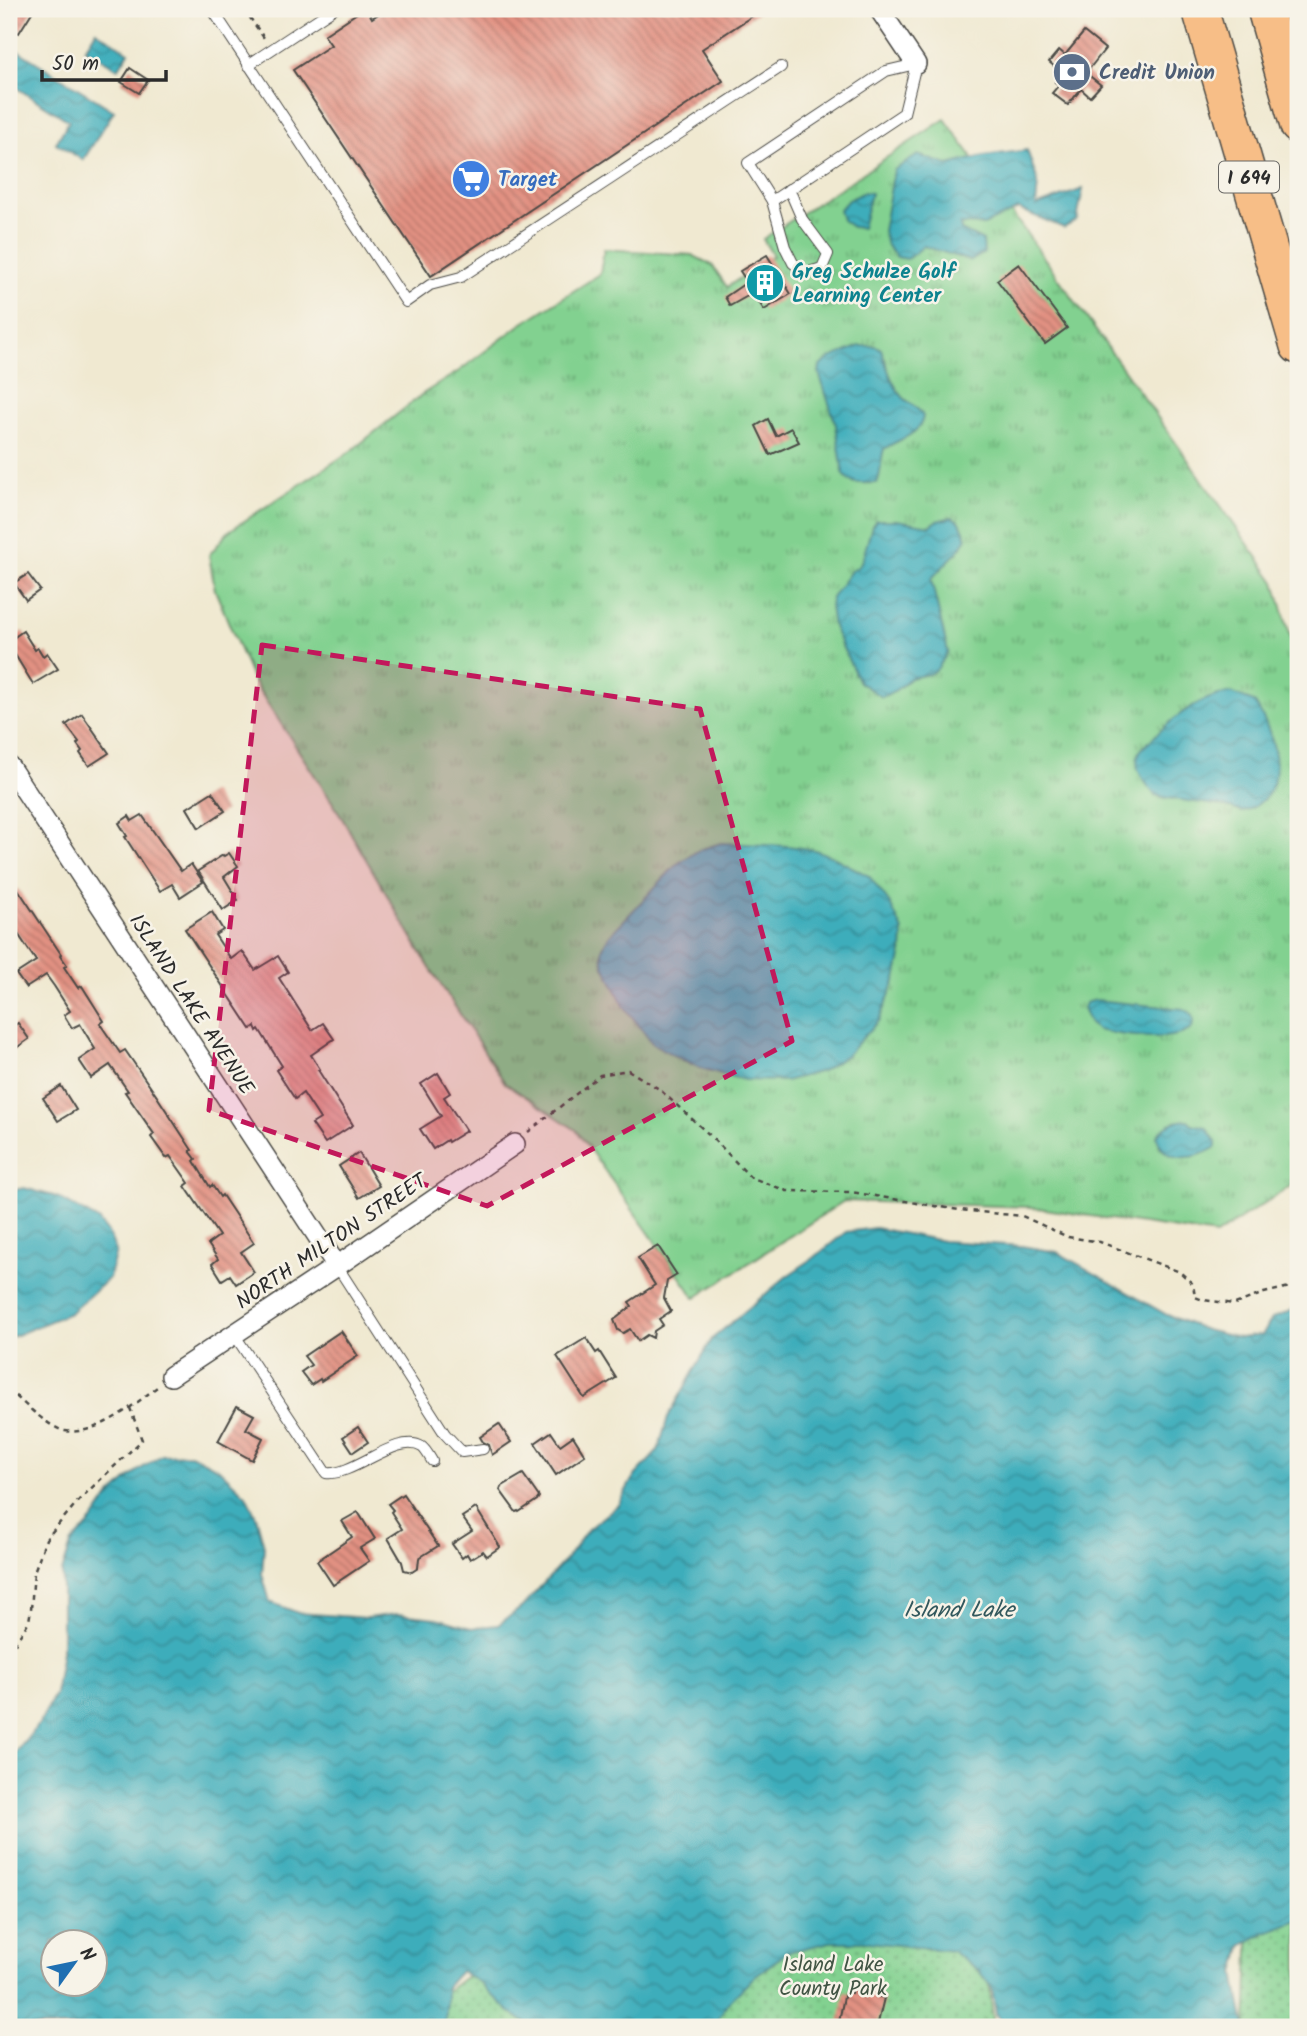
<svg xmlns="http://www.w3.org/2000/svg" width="1307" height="2036" font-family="Kalam,sans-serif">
<defs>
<pattern id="grass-tufts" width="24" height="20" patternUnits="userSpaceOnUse" patternTransform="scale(1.75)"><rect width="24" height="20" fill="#82d190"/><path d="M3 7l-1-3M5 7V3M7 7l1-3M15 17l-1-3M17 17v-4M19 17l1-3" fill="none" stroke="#6baa76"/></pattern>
<pattern id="park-dots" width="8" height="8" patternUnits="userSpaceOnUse" patternTransform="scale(1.75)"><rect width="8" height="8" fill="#82d190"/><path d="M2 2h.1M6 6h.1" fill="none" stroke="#6baa76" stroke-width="1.8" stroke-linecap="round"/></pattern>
<pattern id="water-waves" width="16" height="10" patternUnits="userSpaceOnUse" patternTransform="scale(1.75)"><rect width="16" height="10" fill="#3eadbb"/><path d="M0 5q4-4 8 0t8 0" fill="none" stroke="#348d98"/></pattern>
<pattern id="building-back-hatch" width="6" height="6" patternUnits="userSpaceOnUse" patternTransform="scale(1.75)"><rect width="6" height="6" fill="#e29182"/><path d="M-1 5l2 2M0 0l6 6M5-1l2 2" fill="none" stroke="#b7776b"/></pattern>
</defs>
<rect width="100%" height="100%" fill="#f7f3e8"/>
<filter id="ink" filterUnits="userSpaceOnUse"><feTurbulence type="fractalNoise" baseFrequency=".0143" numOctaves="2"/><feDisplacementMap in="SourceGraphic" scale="14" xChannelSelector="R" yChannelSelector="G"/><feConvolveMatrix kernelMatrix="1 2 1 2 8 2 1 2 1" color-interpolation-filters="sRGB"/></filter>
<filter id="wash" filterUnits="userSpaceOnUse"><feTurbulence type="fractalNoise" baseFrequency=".00686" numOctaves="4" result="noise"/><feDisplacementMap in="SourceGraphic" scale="28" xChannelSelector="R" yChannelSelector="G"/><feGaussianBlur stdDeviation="1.57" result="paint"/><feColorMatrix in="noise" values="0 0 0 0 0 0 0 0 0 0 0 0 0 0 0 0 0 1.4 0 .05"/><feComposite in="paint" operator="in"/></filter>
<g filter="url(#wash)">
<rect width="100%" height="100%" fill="#f0e9d1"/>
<!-- grass -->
<path fill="url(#grass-tufts)" stroke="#567e5e" stroke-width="2" d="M945,119L1275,582L1298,663V1181L1216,1235L1031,1207L844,1201L695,1298L576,1130L505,1083L428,965L336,808L253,681L215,590L209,555L229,531L351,451L424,393L459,371L520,325L600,274L604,249L692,255L712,265L727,287L773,256L763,239Z"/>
<!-- park -->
<g fill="url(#park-dots)" stroke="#567e5e" stroke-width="2">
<path d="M1298,1914V2027H1246L1250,1924Z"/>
<path d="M817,1922L985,1947L994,2027H702L699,2021Z"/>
<path d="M476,1969L532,2027H423L431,2003Z"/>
</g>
<!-- water -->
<g fill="url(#water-waves)" stroke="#346c73" stroke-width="2" fill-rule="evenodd">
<path d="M96,31L129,52L118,69L85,49Z"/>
<path d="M9,45L114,111L83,160L56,143L69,121L9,83Z"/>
<path d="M1027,150L1038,182L1036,206L1083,189L1077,220L1064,228L1018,209L984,225L960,224L961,230L983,241L984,253L971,261L924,246L907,259L897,257L887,246L883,231L894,170L918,155L948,165L984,156Z"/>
<path d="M864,192L871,193L862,228L852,227L842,220L839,210L848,200Z"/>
<path d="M860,346H876L881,349C887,366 891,384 903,397C909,404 917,406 923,416C921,435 898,439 884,449C880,461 882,472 877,483H855L848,480L843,473L836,425L819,373L820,366L830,358Z"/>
<path d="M952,517L960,522L967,538L960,549L931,579L948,652L937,669L929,674L910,678L896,690L882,697L859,682L833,627L830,606L832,598L838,589L851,571L859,566L863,558L872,526L876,520H897L930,526L937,521Z"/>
<path d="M1230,693L1254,702C1277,737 1293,795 1242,812C1214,801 1184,803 1155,795C1144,781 1131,768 1140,751C1165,725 1194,697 1230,693Z"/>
<path d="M721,843L788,846L815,850L833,857L869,876L890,904L903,931L902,952L896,979L879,1020L847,1055L822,1071L785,1081L744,1080L700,1068L673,1055L652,1043L624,1006L603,964L602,949L609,936L677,864L699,850Z"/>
<path d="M1095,1000L1184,1009C1193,1013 1194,1019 1192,1028C1175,1044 1120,1035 1097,1030L1090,1024L1083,1008L1085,1003Z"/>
<path d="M1188,1120L1192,1124L1206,1127L1216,1142V1147C1197,1159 1163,1166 1157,1136C1165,1124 1174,1121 1188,1120Z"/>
<path d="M24,1188L57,1197L98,1220L109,1234L116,1251L109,1278L70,1313L9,1338V1191Z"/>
<path d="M875,1228L943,1241L1021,1246L1057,1252L1167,1315L1205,1330L1239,1338L1262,1335L1272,1319L1298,1307V1920L1266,1932L1242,1946L1235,1973L1245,2027H1004L996,2013L992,1988L978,1970L953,1951L868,1942H830L788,1952L756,1975L727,2004L713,2027H532L509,2011L480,1983L460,1971L446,1987V2014L443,2027H9V1761L39,1724L55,1694L62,1652V1572L71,1544L93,1520L108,1498L136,1472L162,1455L191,1454L218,1468L246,1495L256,1516L264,1546L262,1574L270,1602L298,1613L367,1618L397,1614L437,1618L471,1628L498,1625L522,1607L567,1558L588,1529L618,1505L633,1478L658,1451L668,1417L712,1339L787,1276L815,1257L846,1232ZM52,1941H94V1983H52Z"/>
</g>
<g id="blocks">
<!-- building -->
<g fill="url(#building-back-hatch)">
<path d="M9,9H34L19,33L9,27Z"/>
<path d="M363,9H367L372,18L386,9H763L702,49L723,81L431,276L293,70L331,45L324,35Z"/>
<path d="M1084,32L1105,49L1086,73L1101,85L1090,97L1081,89L1068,105L1052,93L1059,85L1055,82L1062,73L1049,62L1059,50L1065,55Z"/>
<path d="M130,68L148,80L139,93L121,82Z"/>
<path d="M767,255L791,294L764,310L753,293L730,306L725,297L747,282L740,271Z"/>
<path d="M1019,264L1067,328L1045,344L997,280Z"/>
<path d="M768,419L776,436L791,428L799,442L770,455L756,426Z"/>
<path d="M28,574L40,590L26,600L14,583Z"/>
<path d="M23,631L35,650L38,648L43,656L47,653L58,669L33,684L9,645V641Z"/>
<path d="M82,714L109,753L89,766L80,753L82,751L77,744L79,742L66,725Z"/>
<path d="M212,792L225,811L199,828L187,808Z"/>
<path d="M142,815L181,871L191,864L203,882L180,897L172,884L160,891L125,837L127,836L119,823L129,816L132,821Z"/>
<path d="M229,853L238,866L224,877L238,900L223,910L198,871L223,855L224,856Z"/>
<path d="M9,878L17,890L18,889L61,954L60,955L67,965L64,967L78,988L82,986L104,1021L100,1024L120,1053L125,1050L156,1095L192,1150L190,1151L196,1159L194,1161L210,1187L212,1185L220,1197L222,1195L254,1243L241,1252L254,1272L236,1284L230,1275L222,1280L212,1264L218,1259L208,1244L219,1236L185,1186L189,1183L170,1156L166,1158L151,1137L154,1134L125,1092L128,1091L110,1065L91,1078L79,1060L95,1049L80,1024L72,1028L64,1015L70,1011L54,986L46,975L26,988L16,974L36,961L16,931L9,936Z"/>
<path d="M212,912L223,930L215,935L231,959L242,951L255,970L278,956L288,972L279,978L312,1030L323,1023L334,1039L311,1055L320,1069L318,1070L353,1125L325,1143L312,1124L320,1119L303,1093L295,1099L276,1070L282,1066L259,1029L257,1031L255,1026L251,1029L185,929Z"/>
<path d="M18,1023L29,1039L9,1053V1029Z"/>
<path d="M438,1073L450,1093L444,1097L466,1131L448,1142L447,1140L433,1149L420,1129L441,1116L421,1084Z"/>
<path d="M61,1086L76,1110L58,1121L43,1098Z"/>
<path d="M359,1153L379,1186L359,1198L339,1166Z"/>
<path d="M658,1246L677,1275L667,1281L664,1298L671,1311L659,1319L663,1325L654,1331L653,1338L647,1335L638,1341L630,1329L623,1333L618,1330L614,1320L632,1306L629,1302L655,1285L638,1258Z"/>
<path d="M341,1331L358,1356L321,1381L320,1379L311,1385L301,1372L311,1365L304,1356Z"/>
<path d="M586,1338L596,1353L599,1351L616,1378L584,1398L557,1356Z"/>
<path d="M237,1406L254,1415L246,1429L263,1438L252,1460L218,1441Z"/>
<path d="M499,1424L511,1442L492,1455L489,1445L483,1442L480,1437Z"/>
<path d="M358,1427L368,1442L353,1452L343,1437Z"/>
<path d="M551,1432L560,1445L573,1436L585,1455L556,1475L535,1443Z"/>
<path d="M523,1474L539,1497L537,1500L519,1512L518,1511L516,1512L500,1490L501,1487Z"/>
<path d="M403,1494L438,1546L419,1558L418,1568L412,1572L404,1570L402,1562L388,1538L402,1529L391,1512L393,1510L388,1504Z"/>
<path d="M476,1508L500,1547L487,1556L483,1551L470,1559L467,1554L462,1558L452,1544L472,1531L462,1517Z"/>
<path d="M358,1512L375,1539L360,1548L369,1561L333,1585L317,1561L352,1537L342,1521Z"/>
<path d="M852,1987L879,1993L878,1996L884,1998L877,2027H857L842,2024L843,2021H839L845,1992L851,1993Z"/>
</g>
</g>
</g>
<g filter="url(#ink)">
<use href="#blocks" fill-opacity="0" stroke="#494844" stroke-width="2"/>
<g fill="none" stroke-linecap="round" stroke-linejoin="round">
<!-- service casing -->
<g stroke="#494844" stroke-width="12">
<g id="service">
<path d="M212,9L406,302L430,285L461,277L781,67"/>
<path d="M916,64L904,113L772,201L748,163L886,71Z"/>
<path d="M248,65L333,9"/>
<path d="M772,201L785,247L793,263L806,273L822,268L828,254L802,219L789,189"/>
<path d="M337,1266L445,1434L462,1452L483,1449"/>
<path d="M234,1334L326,1473C353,1477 398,1431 422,1447C426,1450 429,1456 432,1461"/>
</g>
</g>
<!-- minor casing -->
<g stroke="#494844" stroke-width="22">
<g id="minor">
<path d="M879,9L916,64"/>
<path d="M9,766L337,1266"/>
<path d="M171,1376L337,1266L515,1144"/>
</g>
</g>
<!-- motorway casing -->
<g stroke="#494844" stroke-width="38">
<g id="motorway">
<path d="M1200,9L1298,346"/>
<path d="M1265,9L1298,126"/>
</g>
</g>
<!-- path -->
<g stroke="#494844" stroke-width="2.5" stroke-dasharray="5 5" stroke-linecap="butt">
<path d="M244,9L264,38"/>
<path d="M528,1132L600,1075L628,1070L659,1089L713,1138L750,1177L787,1191L851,1192L959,1210L1022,1216L1068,1237L1100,1242L1180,1272L1193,1284L1195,1297L1203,1300L1235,1304L1264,1293L1298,1285"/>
<path d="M9,1389C19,1400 51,1429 65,1431C97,1436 134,1405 157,1387"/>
<path d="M9,1653L29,1621L31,1609L34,1572L46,1539L79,1500L142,1440L130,1408"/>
</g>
<!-- service -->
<use href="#service" stroke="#fff" stroke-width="10"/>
<!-- minor -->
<use href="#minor" stroke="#fff" stroke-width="19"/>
<!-- motorway -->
<use href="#motorway" stroke="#f7be87" stroke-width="35"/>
</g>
</g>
<!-- marked area -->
<path fill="#c2185b" fill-opacity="0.2" stroke="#c2185b" stroke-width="5" stroke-dasharray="14 9" stroke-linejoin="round" d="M262,645L700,709L792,1041L487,1206L209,1110Z"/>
<!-- icons -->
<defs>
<g id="bank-disc" transform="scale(2.0125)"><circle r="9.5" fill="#5c6f8a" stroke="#f7f3e8"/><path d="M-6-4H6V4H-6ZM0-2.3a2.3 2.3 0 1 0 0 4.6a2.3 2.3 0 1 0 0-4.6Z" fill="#fff"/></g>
<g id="supermarket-disc" transform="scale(2.0125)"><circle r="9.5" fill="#3f7fe0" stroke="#f7f3e8"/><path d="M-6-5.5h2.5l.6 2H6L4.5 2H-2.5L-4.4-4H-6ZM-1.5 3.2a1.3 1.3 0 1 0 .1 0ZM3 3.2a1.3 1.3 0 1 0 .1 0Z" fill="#fff"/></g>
<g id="building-disc" transform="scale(2.0125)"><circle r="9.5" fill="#0f9aa8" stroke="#f7f3e8"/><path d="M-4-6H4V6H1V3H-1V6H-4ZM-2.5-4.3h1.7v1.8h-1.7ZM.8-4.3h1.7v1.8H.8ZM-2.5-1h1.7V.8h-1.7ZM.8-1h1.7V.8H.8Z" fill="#fff"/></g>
</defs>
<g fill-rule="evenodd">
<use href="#bank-disc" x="1072" y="72"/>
<use href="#supermarket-disc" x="471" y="179"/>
<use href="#building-disc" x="765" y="283"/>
</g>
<g text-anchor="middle" stroke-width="5" stroke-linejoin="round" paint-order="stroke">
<!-- shield labels -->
<rect fill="#f7f3e8" stroke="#686764" stroke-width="2" x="1219" y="161.5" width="60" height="31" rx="5"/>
<g font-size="19" font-weight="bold" fill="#2b2b2b">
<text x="1249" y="184">I 694</text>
</g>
<!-- service labels -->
<g font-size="21" font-weight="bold" fill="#4e5e75" stroke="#f7f3e8" text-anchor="start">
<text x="1099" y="79">Credit Union</text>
</g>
<!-- shop labels -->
<g font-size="21" font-weight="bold" fill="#366cbe" stroke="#f7f3e8" text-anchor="start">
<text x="498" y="186">Target</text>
</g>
<!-- culture labels -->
<g font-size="21" font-weight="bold" fill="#0d838f" stroke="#f7f3e8" text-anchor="start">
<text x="792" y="278">Greg Schulze Golf<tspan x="792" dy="24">Learning Center</tspan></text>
</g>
<!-- street labels -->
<g font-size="21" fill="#2b2b2b" stroke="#f7f3e8">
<text transform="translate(192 1004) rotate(57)" y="7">ISLAND LAKE AVENUE</text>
<text transform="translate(331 1241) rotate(-34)" y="7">NORTH MILTON STREET</text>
</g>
<!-- park labels -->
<g font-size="21" fill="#415444" stroke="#f7f3e8">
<text x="833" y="1971">Island Lake<tspan x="833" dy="24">County Park</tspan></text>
</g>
<!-- water labels -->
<g font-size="23" font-style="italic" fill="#32585d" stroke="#f7f3e8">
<text x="959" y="1617">Island Lake</text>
</g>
</g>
<!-- margin -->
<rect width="1307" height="2036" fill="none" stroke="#f7f3e8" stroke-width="35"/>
<!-- north arrow -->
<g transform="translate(74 1963) rotate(57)"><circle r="33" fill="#f7f3e8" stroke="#a5a39c" stroke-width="2"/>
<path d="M0-5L12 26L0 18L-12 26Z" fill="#1f6fb2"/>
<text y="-10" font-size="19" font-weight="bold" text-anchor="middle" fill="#2b2b2b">N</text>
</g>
<!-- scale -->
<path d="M42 70v10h124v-10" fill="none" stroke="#2b2b2b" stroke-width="3.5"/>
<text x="52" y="70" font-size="21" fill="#2b2b2b" stroke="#f7f3e8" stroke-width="5" paint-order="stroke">50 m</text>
</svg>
